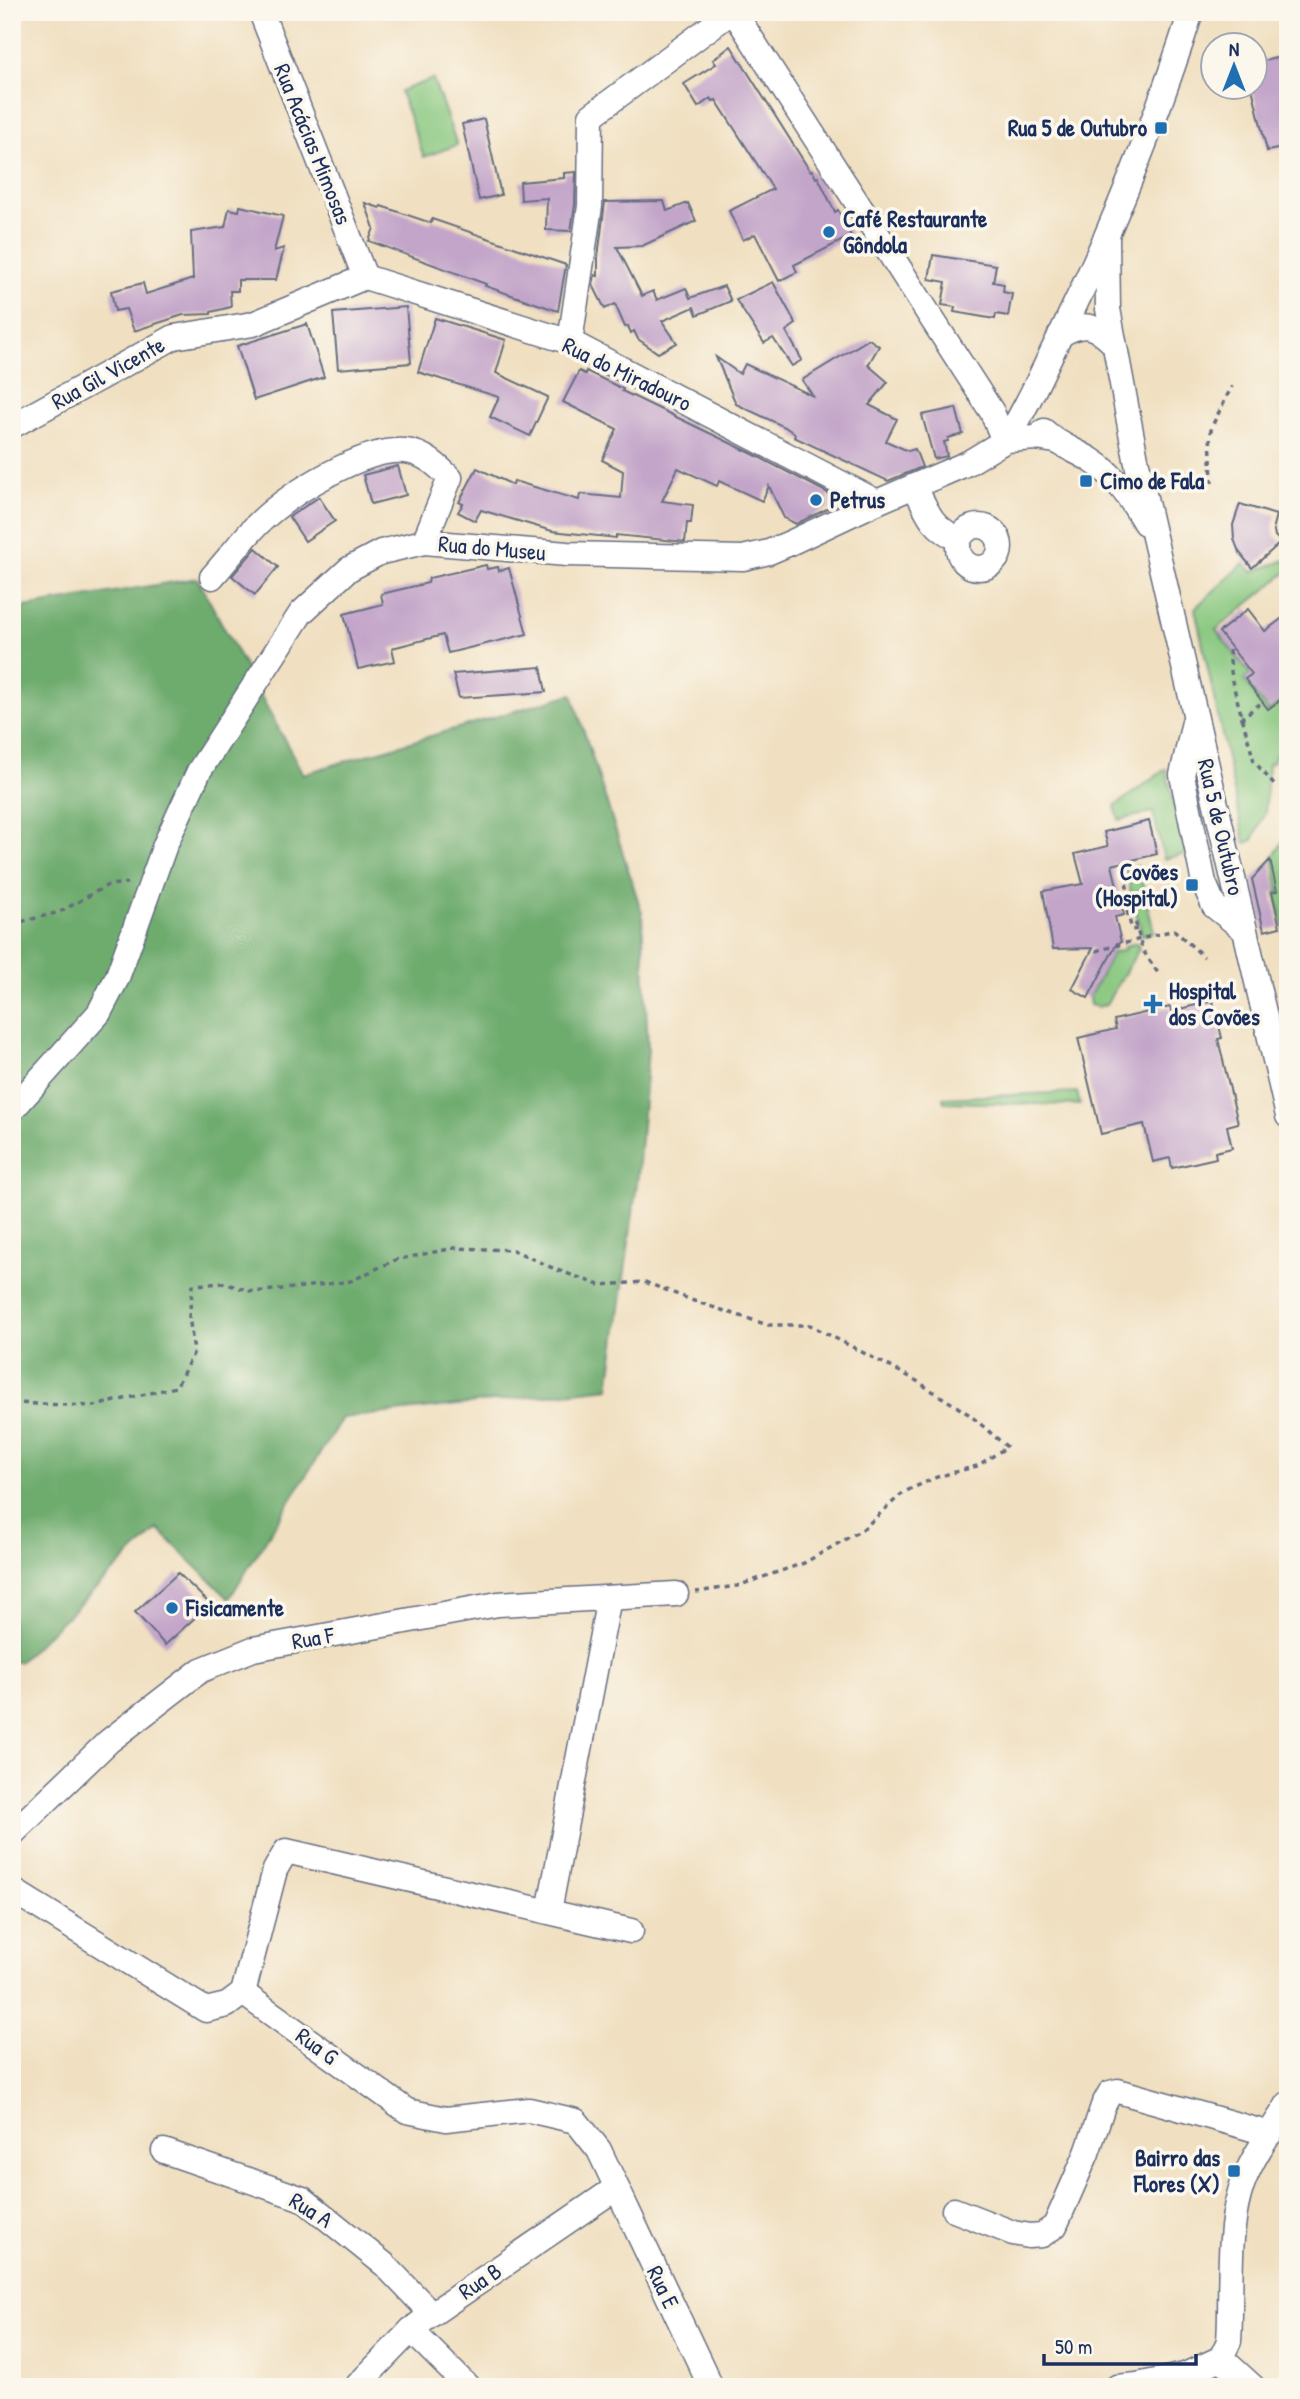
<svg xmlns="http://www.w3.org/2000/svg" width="1300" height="2399" font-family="'Patrick Hand',sans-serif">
<rect width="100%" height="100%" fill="#fbf7ec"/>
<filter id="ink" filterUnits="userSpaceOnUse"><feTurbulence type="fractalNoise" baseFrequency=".0143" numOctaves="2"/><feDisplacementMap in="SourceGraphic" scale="14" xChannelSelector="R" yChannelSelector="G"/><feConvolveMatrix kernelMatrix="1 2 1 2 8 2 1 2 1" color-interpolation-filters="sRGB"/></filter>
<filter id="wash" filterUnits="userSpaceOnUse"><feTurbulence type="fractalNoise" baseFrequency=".00686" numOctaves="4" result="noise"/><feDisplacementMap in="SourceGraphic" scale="28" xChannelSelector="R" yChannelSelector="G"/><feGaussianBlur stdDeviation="1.57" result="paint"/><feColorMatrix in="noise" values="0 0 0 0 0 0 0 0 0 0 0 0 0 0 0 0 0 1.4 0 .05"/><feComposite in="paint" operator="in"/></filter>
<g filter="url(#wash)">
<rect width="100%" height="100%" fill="#f0dfc0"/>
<!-- green -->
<g fill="#88c77f" stroke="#527b6e" stroke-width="2">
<path d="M433,79L457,145L424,157L400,91Z"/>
<path d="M1288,559V571L1216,630L1250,674L1244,680L1268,711L1288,696C1288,723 1286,738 1272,763L1268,764L1265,812L1253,840L1245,843L1195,608L1244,563L1252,572Z"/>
<path d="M1166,769L1185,854L1164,859L1153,812L1119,820L1115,806Z"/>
<path d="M1288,776V934L1285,935L1276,893L1279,892L1273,857L1284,840L1283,795Z"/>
<path d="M1138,866L1154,932L1142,935L1125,869Z"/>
<path d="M1137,943L1139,949L1106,1004L1098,1007L1090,1005L1089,998L1112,953L1124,950V946Z"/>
<path d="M1077,1092L1080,1105L944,1102L943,1098Z"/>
</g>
<!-- forest -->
<path fill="#6eac6e" stroke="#446e66" stroke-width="2" d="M197,578L303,774L572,694L642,913L648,1049L638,1176L609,1388L342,1418L229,1599L158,1529L19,1662H12V609Z"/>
<g id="blocks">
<!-- building -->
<g fill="#c3a5c9">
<path d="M731,46L810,171L812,170L816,178L818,177L835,212L838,210L851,236L794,265L797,272L779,281L755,234L743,240L729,211L773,189L716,100L713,101L711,98L698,107L684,84L716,64L713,60Z"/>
<path d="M1288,55V147L1267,151L1252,88H1255V63Z"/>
<path d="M484,119L501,195L479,200L462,124Z"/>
<path d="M576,172L575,205L571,231L546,230L547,198L521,200L520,182L564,178V173Z"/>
<path d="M664,201L667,211L688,203L696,221L642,246L617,247L642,296L653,291L657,300L686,288L690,298L724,286L731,301L697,315L694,307L662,321L677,343L658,353L638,339L634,331L631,333L628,326L625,327L615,304L605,309L593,285L595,275L598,276V257L605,202Z"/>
<path d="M365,203L380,208L381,206L431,223L432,219L566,265L558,311L485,286L486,284L369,241L374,228Z"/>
<path d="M240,206L283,216L274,251L284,248L276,280H238V291H230L231,307L211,312V314L183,315L134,331L126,309L115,311L111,291L143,283L146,294L193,279L191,232L225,227L229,209L239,211Z"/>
<path d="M933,255L996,265L993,282L1004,284L1003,292L1012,294L1008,316L996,314L995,319L954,312L955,307L942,305L946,282L929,279Z"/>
<path d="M773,282L796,324L786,331L802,360L792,366L773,338L764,343L736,300Z"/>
<path d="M406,307L411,363L338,369L333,313Z"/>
<path d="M435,318L506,340L496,373L548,397L530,436L490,417L499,397L418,372Z"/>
<path d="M307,324L324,377L254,400L237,346Z"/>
<path d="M869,339L879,346L868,365L888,382L869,405L897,419L886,441L908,451L915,449L922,467L888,481L794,437L795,434L785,427L736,404L716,357L740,374L745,364L813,396L802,380Z"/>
<path d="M579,371L585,374L586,371L623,389L622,391L751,453L828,493L829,508L796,524L784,518L769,486L762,501L719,481L717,486L678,468L662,501L693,505L691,523H687L685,542L616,535V538L552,531L481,510L475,521L458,512L463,504L459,502L477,468L513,485L514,481L579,500L580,494L621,498L623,471L602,460L617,429L563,402Z"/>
<path d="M956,408L963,434L948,438V441L944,442L947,456L934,459L922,415Z"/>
<path d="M398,466L406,495L371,504L363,475Z"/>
<path d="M319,497L335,521L305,541L289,517Z"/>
<path d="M1240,504L1276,515L1273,526L1275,536L1281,542L1252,568L1239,552L1234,539L1233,525Z"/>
<path d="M256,548L278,567L255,595L232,576Z"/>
<path d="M486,565L487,569L498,567L499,571L509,568L527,634L448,653L443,635L392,648L395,661L358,669L344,614L383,604L381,594L428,583L429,578Z"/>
<path d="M1248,609L1265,631L1288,614V694L1268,709L1245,679L1252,674L1219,632Z"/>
<path d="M541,667L546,692L459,698L453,674Z"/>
<path d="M1149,821L1157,854L1112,865L1124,915L1115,917L1121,942L1117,943L1088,998L1072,989L1093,948L1053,949L1043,891L1083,884L1075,854L1108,846L1104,832Z"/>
<path d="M1270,860L1277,891L1272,892L1280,927L1264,931L1252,879Z"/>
<path d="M1213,1001L1222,1038L1218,1039L1238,1123L1227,1126L1232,1148L1215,1152L1216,1158L1172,1168L1170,1158L1153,1162L1144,1124L1101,1134L1078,1038L1116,1029L1114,1020L1170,1007L1171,1011Z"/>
<path d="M178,1573L210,1604L165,1645L135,1612Z"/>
</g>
</g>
</g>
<g filter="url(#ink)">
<use href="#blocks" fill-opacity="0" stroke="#666d80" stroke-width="2"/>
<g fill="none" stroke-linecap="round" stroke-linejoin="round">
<!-- minor casing -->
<g stroke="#666d80" stroke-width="27">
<g id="minor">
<path d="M261,12L365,277"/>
<path d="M734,12L992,412L1004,441"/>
<path d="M1107,237L1108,309L1136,459L1288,1116"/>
<path d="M365,277L570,342L877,502"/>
<path d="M1060,335C1084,321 1094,324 1113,343"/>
<path d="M570,342L590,206L591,116L731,12"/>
<path d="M12,426L174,337L253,324L365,277"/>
<path d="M1044,431C1058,445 1075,450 1091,460C1115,475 1131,499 1145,523"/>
<path d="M1006,440C1029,405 1044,367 1063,330C1113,227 1156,121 1191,12"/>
<path d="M915,486C927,512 932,528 959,539"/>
<circle cx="979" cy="547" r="21"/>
<path d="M212,577C229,558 244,537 262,520C291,493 364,447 405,451C424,453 437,465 450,478L424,542"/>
<path d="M1194,722L1182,775L1204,883L1214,906L1243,929"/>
<path d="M12,1110L99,1013L117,978L165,845L199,771L301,613L349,569L381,552L424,542L567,554L743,558L769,552L790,543L877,502L968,463L1006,440L1036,438L1055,441"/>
<path d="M12,1834L109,1741L201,1670L253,1649L498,1604L676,1594"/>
<path d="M12,1890L206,2010L227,2005L243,1993"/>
<path d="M549,1911L609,1598"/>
<path d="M243,1993L407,2111L446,2119L529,2110L576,2121L599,2150L711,2387"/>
<path d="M243,1993L275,1870L286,1851L631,1931"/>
<path d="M164,2151L303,2199L385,2265L432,2314"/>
<path d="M954,2210L1013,2233L1029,2236L1042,2235L1055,2226L1087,2153L1103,2106L1110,2093L1118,2091L1270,2134"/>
<path d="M411,2330L468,2387"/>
<path d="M1221,2358L1253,2387"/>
<path d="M356,2387L411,2330L432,2314L616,2188"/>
<path d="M1117,2387L1137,2385L1185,2375L1221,2358L1229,2341C1232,2296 1227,2237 1239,2195C1247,2163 1271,2132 1288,2104"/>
</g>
</g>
<!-- path -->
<g stroke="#666d80" stroke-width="3.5" stroke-dasharray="5 5" stroke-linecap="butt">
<path d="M1212,483L1210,433L1214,422L1232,386"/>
<path d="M1229,650L1232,681L1254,761L1275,786"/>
<path d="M1240,719L1260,704"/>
<path d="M1124,874L1142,949L1160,976"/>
<path d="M1127,911L1132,930L1137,929"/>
<path d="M12,924L60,912L108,885L127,883"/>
<path d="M1096,951L1174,930L1204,957"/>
<path d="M1229,992L1237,990"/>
<path d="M12,1403L94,1406L176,1387L194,1352L189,1316L193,1285L223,1283L254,1292L303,1287L351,1281L395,1260L454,1248L513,1250L557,1270L600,1285L645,1282L694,1301L768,1325H810L912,1378L970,1415L1007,1447L977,1466L937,1477L904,1492L863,1529L804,1563L737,1586L696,1592"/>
</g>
<!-- minor -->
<use href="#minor" stroke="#fff" stroke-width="24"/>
</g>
</g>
<!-- markers -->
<g fill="#1f6fb2" stroke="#fbf7ec" stroke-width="2.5">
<rect x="1154" y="121" width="14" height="14" rx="3.5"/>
<circle cx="829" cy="232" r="7"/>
<rect x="1079" y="474" width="14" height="14" rx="3.5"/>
<circle cx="816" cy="500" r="7"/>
<rect x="1185" y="878" width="14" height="14" rx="3.5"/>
<path d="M1149.5 993.5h7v7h7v7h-7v7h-7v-7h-7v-7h7z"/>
<circle cx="172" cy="1608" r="7"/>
<rect x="1227" y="2164" width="14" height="14" rx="3.5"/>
</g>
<g text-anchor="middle" stroke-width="7" stroke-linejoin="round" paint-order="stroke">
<!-- poi labels -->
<g font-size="23" font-weight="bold" fill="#1b2f5e" stroke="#fbf7ec" text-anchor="start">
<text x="1147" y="136" text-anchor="end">Rua 5 de Outubro</text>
<text x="843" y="227">Café Restaurante<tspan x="843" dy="26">Gôndola</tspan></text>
<text x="1100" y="489">Cimo de Fala</text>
<text x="830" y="508">Petrus</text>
<text x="1178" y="880" text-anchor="end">Covões<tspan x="1178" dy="26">(Hospital)</tspan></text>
<text x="1169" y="999">Hospital<tspan x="1169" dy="26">dos Covões</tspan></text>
<text x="186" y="1616">Fisicamente</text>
<text x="1220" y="2166" text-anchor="end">Bairro das<tspan x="1220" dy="26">Flores (X)</tspan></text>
</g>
<!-- street labels -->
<g font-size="23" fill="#1b2f5e" stroke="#fbf7ec">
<text transform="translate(313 144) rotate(68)" y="8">Rua Acácias Mimosas</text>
<text transform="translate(108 373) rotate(-29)" y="8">Rua Gil Vicente</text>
<text transform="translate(627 374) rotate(26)" y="8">Rua do Miradouro</text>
<text transform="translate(492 548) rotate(5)" y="8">Rua do Museu</text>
<text transform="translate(1221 827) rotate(77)" y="8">Rua 5 de Outubro</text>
<text transform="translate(313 1638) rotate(-10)" y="8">Rua F</text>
<text transform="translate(317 2046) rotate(36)" y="8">Rua G</text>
<text transform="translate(311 2210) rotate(32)" y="8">Rua A</text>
<text transform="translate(480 2281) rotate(-34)" y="8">Rua B</text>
<text transform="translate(663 2287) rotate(64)" y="8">Rua E</text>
</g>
</g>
<!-- margin -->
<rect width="1300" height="2399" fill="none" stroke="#fbf7ec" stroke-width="42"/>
<!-- north arrow -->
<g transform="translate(1234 66)"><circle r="33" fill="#fbf7ec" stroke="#a1a7b3" stroke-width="2"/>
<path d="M0-5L12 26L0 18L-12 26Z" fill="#1f6fb2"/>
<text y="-10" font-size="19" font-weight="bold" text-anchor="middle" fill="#1b2f5e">N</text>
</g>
<!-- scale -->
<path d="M1044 2354v10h152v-10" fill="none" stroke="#1b2f5e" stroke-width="3.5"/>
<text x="1055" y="2354" font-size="21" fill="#1b2f5e" stroke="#fbf7ec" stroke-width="5" paint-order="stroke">50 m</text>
</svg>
